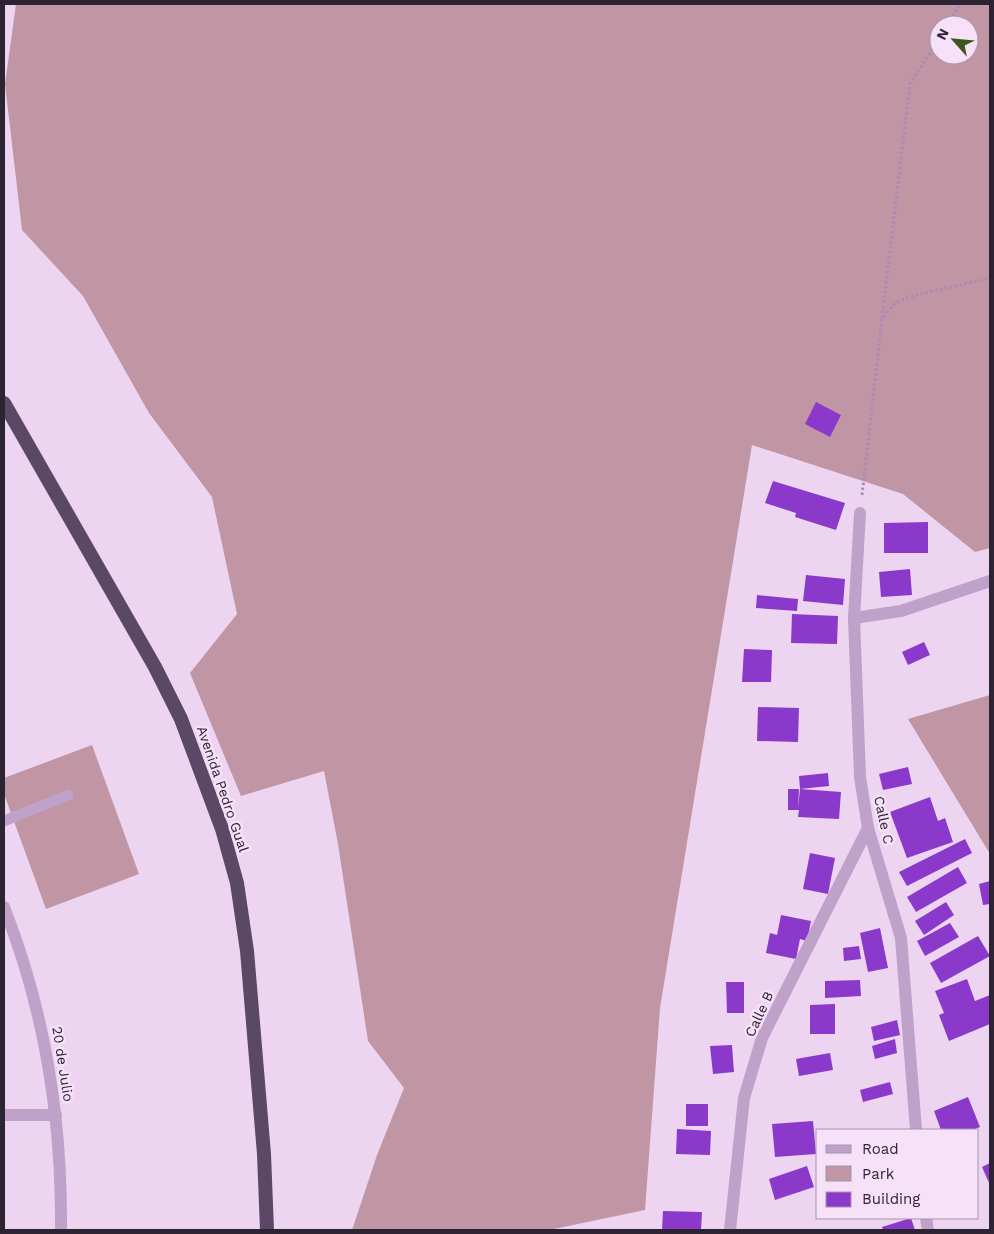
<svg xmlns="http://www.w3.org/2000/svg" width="994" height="1234" font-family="'Work Sans',sans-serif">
<rect width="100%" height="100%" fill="#edd5f1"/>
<!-- green -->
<g fill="#c095a4" fill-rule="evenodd">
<path d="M16,4H990V548L975,552L903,494L752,445L660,1008L645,1210L549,1230H352L377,1155L404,1088L368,1041L338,844L324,771L241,796L190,673L237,614L212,497L149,413L83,296L22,230L5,84ZM939,25H969V55H939Z"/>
<path d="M990,695V854L908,719Z"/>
<path d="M92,745L139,874L46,909L4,794V778Z"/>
</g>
<!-- building -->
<g fill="#8a39cb">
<path d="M816,402L841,415L830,437L805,424Z"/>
<path d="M773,481L845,503L836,530L795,517L796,513L765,503Z"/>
<path d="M928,522V553H884V523Z"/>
<path d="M910,569L912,595L881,597L879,572Z"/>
<path d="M806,575L845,579L843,605L803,601Z"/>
<path d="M757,595L798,599L797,611L756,608Z"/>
<path d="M792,614L838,616L837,644L791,643Z"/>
<path d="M924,642L930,655L908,665L902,652Z"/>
<path d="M744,649L772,650L771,682H742Z"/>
<path d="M758,707L799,708L798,742L757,741Z"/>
<path d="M908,767L912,784L883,790L879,774Z"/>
<path d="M828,773L829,786L800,789L799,776Z"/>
<path d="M788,789H799L798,808L800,789L841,792L839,819L798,817L799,810H788Z"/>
<path d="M930,797L938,821L945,818L953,842L907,858L890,812Z"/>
<path d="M965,839L972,853L907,886L899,872Z"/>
<path d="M810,853L835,858L828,894L803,889Z"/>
<path d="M958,867L967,883L916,912L907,897Z"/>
<path d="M990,881V904L983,905L979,884Z"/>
<path d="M946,902L954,915L924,935L915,921Z"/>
<path d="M781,915L811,921L807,941L800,939L796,959L766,953L770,933L777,935Z"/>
<path d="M950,923L959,937L925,956L917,941Z"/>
<path d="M880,928L888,968L868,972L860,933Z"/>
<path d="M978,936L990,956L941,983L930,963Z"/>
<path d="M859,946L861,959L844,961L843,948Z"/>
<path d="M967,979L975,1001L990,995V1024L949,1041L939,1015L944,1013L935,991Z"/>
<path d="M860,980L861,996L825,998V981Z"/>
<path d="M726,982H744V1013H727Z"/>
<path d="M835,1004V1034H810V1005Z"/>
<path d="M897,1020L900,1035L874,1041L871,1027Z"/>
<path d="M895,1039L897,1053L875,1059L872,1046Z"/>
<path d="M732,1045L734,1072L713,1074L710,1046Z"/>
<path d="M830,1053L833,1070L799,1076L796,1059Z"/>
<path d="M890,1082L893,1094L863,1102L860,1090Z"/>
<path d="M968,1097L980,1127L972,1130H941L934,1111Z"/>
<rect x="686" y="1104" width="22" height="22"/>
<path d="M813,1121L816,1154L775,1157L772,1124Z"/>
<path d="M677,1129L711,1131L710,1155L676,1154Z"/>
<path d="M990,1163V1185L982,1167Z"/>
<path d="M807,1166L814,1187L775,1200L769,1179Z"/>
<path d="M663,1211L702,1212L701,1230H662Z"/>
<path d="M911,1218L915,1230H883L882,1227Z"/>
</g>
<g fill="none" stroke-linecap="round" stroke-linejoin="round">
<!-- path -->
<g stroke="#aa8bb5" stroke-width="3" stroke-dasharray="2.5 2.5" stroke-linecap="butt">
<path d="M948,25L960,4"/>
<path d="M882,318L910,84L939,39"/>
<path d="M862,495L882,319L896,302L920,294L990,278"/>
</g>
<!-- service -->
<path stroke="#c0a1c9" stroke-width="11" d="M4,821L68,795"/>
<!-- minor -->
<g stroke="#c0a1c9" stroke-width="12">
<path d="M860,513L854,618L860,777L868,828L901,938L916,1130"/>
<path d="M854,618L901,611L990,581"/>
<path d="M4,907C45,1011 62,1119 61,1230"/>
<path d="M4,1115H56"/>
<path d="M926,1218L928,1230"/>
<path d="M730,1230L744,1098L762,1038L868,828"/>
</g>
<!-- trunk -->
<path stroke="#5a4866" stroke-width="14" d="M4,403L155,667L181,719L222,829L237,883L247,951L264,1154L267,1230"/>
</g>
<g text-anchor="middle" stroke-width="5" stroke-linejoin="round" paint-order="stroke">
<!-- street labels -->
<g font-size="14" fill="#2d2433" stroke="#f6e1f9">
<text transform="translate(223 789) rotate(71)" y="5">Avenida Pedro Gual</text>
<text transform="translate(884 820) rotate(78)" y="5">Calle C</text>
<text transform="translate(759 1014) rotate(-65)" y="5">Calle B</text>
<text transform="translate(63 1064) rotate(81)" y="5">20 de Julio</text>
</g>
</g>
<!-- border -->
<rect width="994" height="1234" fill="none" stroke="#2d2433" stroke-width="10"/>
<!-- legend -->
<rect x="816" y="1129" width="162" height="90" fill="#f6e1f9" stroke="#a695aa"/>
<rect x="826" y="1145" width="25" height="8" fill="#c0a1c9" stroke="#a695aa"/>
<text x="862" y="1154" font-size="15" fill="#2d2433">Road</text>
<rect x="826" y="1166" width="25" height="15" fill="#c095a4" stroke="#a695aa"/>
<text x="862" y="1179" font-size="15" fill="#2d2433">Park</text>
<rect x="826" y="1192" width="25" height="15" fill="#8a39cb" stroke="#a695aa"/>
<text x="862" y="1204" font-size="15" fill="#2d2433">Building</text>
<!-- north arrow -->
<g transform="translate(954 40) rotate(297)"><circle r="24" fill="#f6e1f9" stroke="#a695aa"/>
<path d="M0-4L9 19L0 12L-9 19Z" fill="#3f5619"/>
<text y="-8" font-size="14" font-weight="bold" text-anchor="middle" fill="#2d2433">N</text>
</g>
</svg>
